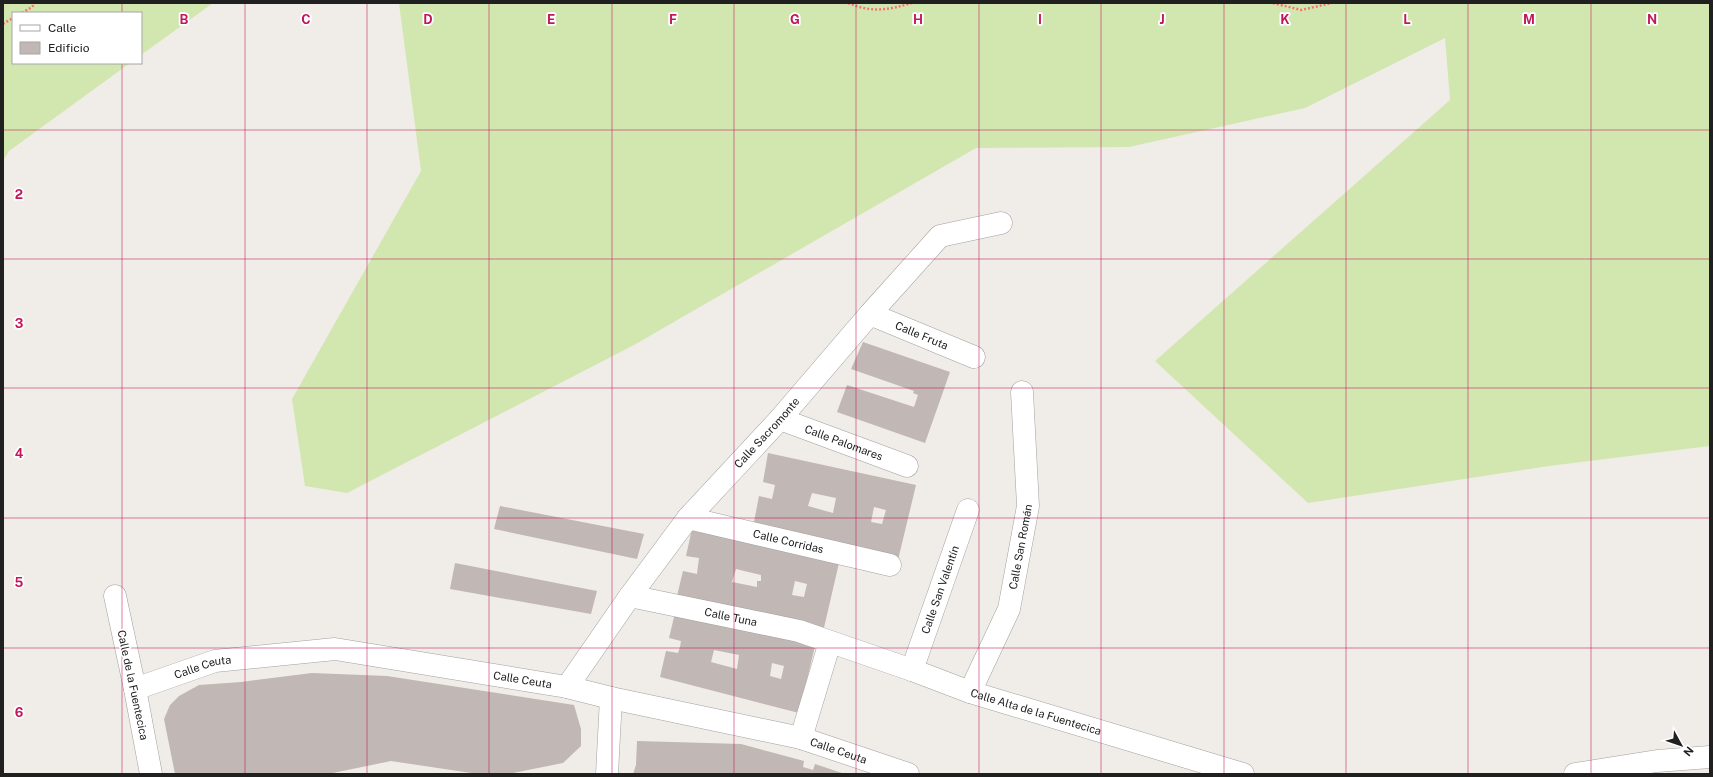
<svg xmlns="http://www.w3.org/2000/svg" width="1713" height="777" font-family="'Public Sans',sans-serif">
<rect width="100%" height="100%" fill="#f0ece7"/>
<!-- grass -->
<g fill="#d2e7b0">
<path d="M3,3H213L141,55V13H13V63H130L9,151L3,161Z"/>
<path d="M399,3H1710V446L1549,466L1308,503L1155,361L1450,100L1445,38L1305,108L1129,147L976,148L634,345L347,493L305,486L292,399L421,171Z"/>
</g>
<!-- building -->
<g fill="#c1b7b4" fill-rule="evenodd">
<path d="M863,342L950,372L925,443L837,412L847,385L914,407L918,395L913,393L914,391L851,369Z"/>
<path d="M768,453L916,485L898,560L754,522L759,496L772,499L775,485L763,482ZM812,493L836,498L833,513L808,506ZM874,507L886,510L882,524L871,522Z"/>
<path d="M500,506L644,534L637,559L494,529Z"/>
<path d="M692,529L839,563L823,632L677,596L683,571L697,574L699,558L686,556ZM736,569L761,575V581H757V587L732,582ZM795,581L807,584L804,597L792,595Z"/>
<path d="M455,563L597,591L591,614L450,589Z"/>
<path d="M675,613L815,646L799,713L660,677L666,651L678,653L680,647L681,641L669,638ZM714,650L739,655L737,669L711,662ZM772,663L784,666L781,679L770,676Z"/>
<path d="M312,673L387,676L574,705L581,729V746L563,763L508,774H478L391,761L328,774H175L164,719L170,705L179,696L199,685L241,682Z"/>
<path d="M637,741L741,744L804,761L803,767L813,770L815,764L845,774H633L636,765Z"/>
</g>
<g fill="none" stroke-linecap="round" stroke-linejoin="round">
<!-- minor casing -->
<g stroke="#a1a1a1" stroke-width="23">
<g id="minor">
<path id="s1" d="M870,314L974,357"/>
<path id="s2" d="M780,419L907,466"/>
<path id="s3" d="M688,518L890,565"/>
<path d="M115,596L135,689"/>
<path id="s4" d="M630,596L799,631L912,670L970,692L1243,774"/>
<path id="s5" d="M912,670L968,510"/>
<path id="s6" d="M567,687L630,596L688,518L780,419L870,314L940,236L1001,223"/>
<path id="s7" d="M970,692L1009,609L1028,506L1022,392"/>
<path d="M801,738L830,642"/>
<path d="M607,774L611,698"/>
<path d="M1575,774L1657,761L1710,757"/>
</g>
</g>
<!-- tertiary casing -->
<g stroke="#a1a1a1" stroke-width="23">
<g id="tertiary">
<path id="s8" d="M151,774L135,689L215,661L335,649L567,687L611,698L801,738L908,774"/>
</g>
</g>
<!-- path -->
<g stroke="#f37578" stroke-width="2.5" stroke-dasharray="2 2" stroke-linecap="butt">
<path d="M848,3C872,13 888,10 912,3"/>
<path d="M1273,3L1301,10L1332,3"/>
<path d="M22,13L32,7L35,3"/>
<path d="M3,24L13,18"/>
</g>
<!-- minor -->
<use href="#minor" stroke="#fff" stroke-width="22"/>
<!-- tertiary -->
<use href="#tertiary" stroke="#fff" stroke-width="22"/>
</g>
<!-- grid -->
<path fill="none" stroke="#c2185b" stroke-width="1" stroke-opacity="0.55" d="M122,3V13M245,3V774M367,3V774M489,3V774M612,3V774M734,3V774M856,3V774M979,3V774M1101,3V774M1224,3V774M1346,3V774M1468,3V774M1591,3V774M122,63V774M3,130H1710M3,259H1710M3,388H1710M3,518H1710M3,648H1710"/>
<g text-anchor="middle" stroke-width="3.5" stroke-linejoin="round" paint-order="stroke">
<!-- street labels -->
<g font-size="11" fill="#202020" stroke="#fff">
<text dy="4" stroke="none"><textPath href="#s1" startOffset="56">Calle Fruta</textPath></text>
<text dy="4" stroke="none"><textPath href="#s6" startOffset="324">Calle Sacromonte</textPath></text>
<text dy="4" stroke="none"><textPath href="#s2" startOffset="68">Calle Palomares</textPath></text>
<text dy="4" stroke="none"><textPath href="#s3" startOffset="103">Calle Corridas</textPath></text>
<text dy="4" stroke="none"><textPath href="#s7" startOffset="155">Calle San Román</textPath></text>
<text dy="4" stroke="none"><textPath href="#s5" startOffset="85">Calle San Valentín</textPath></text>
<text dy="4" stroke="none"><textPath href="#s4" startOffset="103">Calle Tuna</textPath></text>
<text dy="4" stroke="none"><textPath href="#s8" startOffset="158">Calle Ceuta</textPath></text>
<text dy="4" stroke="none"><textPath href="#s8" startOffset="482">Calle Ceuta</textPath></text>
<text transform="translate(133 685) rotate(78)" y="4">Calle de la Fuentecica</text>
<text dy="4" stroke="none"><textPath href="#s4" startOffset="423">Calle Alta de la Fuentecica</textPath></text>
<text dy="4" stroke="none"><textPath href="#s8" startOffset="806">Calle Ceuta</textPath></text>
</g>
</g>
<g font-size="13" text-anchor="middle" font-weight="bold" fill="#c2185b" stroke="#fff" stroke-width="3.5" stroke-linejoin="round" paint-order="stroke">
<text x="184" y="24">B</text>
<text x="306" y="24">C</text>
<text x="428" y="24">D</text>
<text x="551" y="24">E</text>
<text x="673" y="24">F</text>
<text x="795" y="24">G</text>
<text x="918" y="24">H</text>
<text x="1040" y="24">I</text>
<text x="1162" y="24">J</text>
<text x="1285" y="24">K</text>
<text x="1407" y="24">L</text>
<text x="1529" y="24">M</text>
<text x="1652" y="24">N</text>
<text x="19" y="199">2</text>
<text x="19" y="328">3</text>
<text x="19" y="458">4</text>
<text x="19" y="587">5</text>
<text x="19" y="717">6</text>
</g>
<!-- border -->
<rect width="1713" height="777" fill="none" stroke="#202020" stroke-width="8"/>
<!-- legend -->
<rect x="12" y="12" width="130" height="52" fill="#ffffff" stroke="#a6a6a6"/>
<rect x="20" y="25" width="20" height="6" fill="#ffffff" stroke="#a6a6a6"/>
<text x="48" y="32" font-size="12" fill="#202020">Calle</text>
<rect x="20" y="42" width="20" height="12" fill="#c1b7b4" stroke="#a6a6a6"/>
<text x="48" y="52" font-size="12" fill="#202020">Edificio</text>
<!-- north arrow -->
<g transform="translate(1681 745) rotate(130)" stroke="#ffffff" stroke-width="3" paint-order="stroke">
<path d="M0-3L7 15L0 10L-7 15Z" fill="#202020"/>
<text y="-6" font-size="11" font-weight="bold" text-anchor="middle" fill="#202020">N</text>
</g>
</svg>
